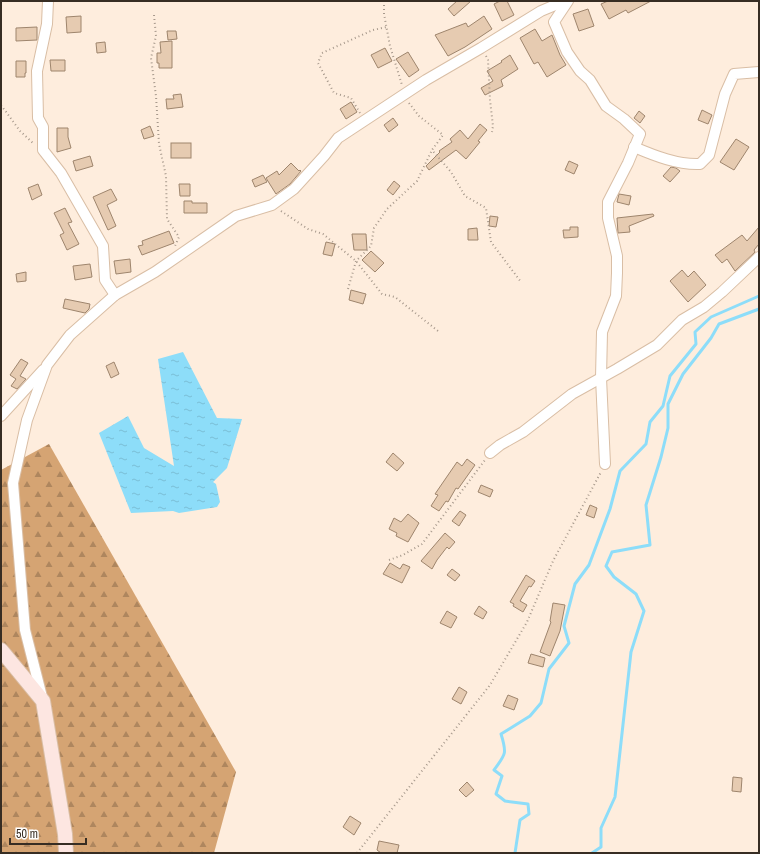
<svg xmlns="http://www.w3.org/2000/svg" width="760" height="854" font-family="'Archivo Narrow',sans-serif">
<defs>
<pattern id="forest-firs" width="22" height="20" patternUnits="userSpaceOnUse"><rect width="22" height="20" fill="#d5a473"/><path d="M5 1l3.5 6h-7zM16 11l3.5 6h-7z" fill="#ae865e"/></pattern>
<pattern id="water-ripples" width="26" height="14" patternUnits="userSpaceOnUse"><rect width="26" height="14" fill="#8dddf9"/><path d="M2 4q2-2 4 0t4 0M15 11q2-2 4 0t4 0" fill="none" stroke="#7abed5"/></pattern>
</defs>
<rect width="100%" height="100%" fill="#feeddd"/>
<!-- forest -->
<path fill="url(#forest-firs)" d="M49,444L236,772L214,853H1V470Z"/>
<!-- water -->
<path fill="url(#water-ripples)" d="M183,352L217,418L242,419L227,468L213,482L216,484L220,502L217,507L179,513L173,511L131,513L99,433L128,416L144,448L174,466L158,359Z"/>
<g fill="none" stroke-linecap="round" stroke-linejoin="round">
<!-- stream -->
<g stroke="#8dddf9" stroke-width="3">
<path d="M515,853L520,820L529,814L528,804L505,801L496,794L502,776L494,770C506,754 507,753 501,734L530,716L541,703L549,669L569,643L564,626L575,584L589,565L610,509L620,471L646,444L650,422L663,406L670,376L696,344L695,332L711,317L759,296"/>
<path d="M592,853L601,847V828L615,797L631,652L644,611L636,594L614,577L606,566L612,552L650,545L646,505L661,457L668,428V404L683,374L711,338L719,324L759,309"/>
</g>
</g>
<!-- building -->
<g fill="#e6cbb1" stroke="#9e856d">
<path d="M457,1H471L454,16L448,9Z"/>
<path d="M500,1H507L514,15L502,21L494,4Z"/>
<path d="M608,1H651L628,13L626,10L609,19L601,4Z"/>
<path d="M588,9L594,26L579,31L573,14Z"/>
<path d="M81,16V32L67,33L66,17Z"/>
<path d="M484,16L492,29L465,47L448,56L435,35L466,23L468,27Z"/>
<path d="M37,27V40L16,41V28Z"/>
<path d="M535,29L542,41L552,35L560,55L566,65L547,77L538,62L534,64L520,38Z"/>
<path d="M167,31H176L177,39L168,40Z"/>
<path d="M172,41V68H159V63H157V53H161L160,42Z"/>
<path d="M105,42L106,52L97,53L96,43Z"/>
<path d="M385,48L392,61L378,68L371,55Z"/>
<path d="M408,52L419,70L409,77L396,59Z"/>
<path d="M510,55L518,69L501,80L503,86L485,95L481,88L493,81L487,71L502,62L501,61Z"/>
<path d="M50,60H65V71H51Z"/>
<path d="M16,61H26V73H25V77H16Z"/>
<path d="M181,94L183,107L167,109L166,99H174L173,95Z"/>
<path d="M351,102L357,112L346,119L340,109Z"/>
<path d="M702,110L712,115L708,124L698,120Z"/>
<path d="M639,111L645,116L640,123L634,118Z"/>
<path d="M393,118L398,125L389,132L384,125Z"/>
<path d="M480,124L487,130L478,141L480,142L466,159L456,150L429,170L426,166L440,152L439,151L452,142L450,139L460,130L468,139Z"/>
<path d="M150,126L154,136L144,139L141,130Z"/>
<path d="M57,128H68V137L71,148L57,152Z"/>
<path d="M736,139L749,147L734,170L720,162Z"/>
<rect x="171" y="143" width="20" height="15"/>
<path d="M90,156L93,166L76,171L73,161Z"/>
<path d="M569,161L578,165L574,174L565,170Z"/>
<path d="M291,163L299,171L300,170L301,171L290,184L276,194L266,178L277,171L279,175Z"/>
<path d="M671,167L676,168L680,171L670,182L663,176Z"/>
<path d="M263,175L267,182L255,187L252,180Z"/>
<path d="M394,181L400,186L393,195L387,190Z"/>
<path d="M38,184L42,195L32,200L28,188Z"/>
<path d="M179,184H190V196H180Z"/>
<path d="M111,189L117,200L107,205L116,226L108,230L93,197Z"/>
<path d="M619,194L631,196L629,205L617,202Z"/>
<path d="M184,201H192V203H207V213H184Z"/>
<path d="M65,208L72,222L68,223L79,244L67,250L60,235L64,233L54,213Z"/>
<path d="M653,214L654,216L629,226L630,232L618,233L617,218Z"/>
<path d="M490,216L498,217L496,227L489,226Z"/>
<path d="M570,227H578V237L564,238L563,230H570Z"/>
<path d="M759,227V244L754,250L755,252L735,271L727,259L722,263L715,255L742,235L747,241Z"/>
<path d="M477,228L478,240H468V229Z"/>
<path d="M169,231L174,243L142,255L138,246L143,245L142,241Z"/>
<path d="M352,234H366L367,250H354Z"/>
<path d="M326,242L335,244L332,256L323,254Z"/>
<path d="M371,251L384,263L375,272L362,260Z"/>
<path d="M130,259L131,272L116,274L114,261Z"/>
<path d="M90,264L92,277L75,280L73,266Z"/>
<path d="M682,270L688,277L694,271L706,285L688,302L670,281Z"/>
<path d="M26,272V281L17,282L16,274Z"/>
<path d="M351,290L366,294L363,304L349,300Z"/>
<path d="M65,299L90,304L89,309L85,313L63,308Z"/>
<path d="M21,359L28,363L20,376L26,379L17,389L11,386L16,379L10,375Z"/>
<path d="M114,362L119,374L111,378L106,366Z"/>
<path d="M393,453L404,463L397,471L386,462Z"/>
<path d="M467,459L475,465L458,489L456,488L448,502L446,501L439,511L431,506L438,495L435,494L457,462L462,466Z"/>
<path d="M481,485L493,490L490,497L478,492Z"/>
<path d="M590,505L597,508L594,518L586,515Z"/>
<path d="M460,511L466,515L459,526L452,521Z"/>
<path d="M408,514L419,523L408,542L396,536L397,533L389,529L394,518L401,522Z"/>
<path d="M445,533L455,542L449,549L447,547L437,560L432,569L421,561Z"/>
<path d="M390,563L400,569L403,564L410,567L402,583L383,574Z"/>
<path d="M452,569L460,575L455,581L447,575Z"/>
<path d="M526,575L535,581L531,587L529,586L520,601L527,605L523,612L513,606L514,604L510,602Z"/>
<path d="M553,603L565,605L560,631L550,656L540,652L551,622L550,621Z"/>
<path d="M479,606L487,612L483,619L474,614Z"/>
<path d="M447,611L457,617L451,628L440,623Z"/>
<path d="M531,654L545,658L543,667L528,663Z"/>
<path d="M459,687L467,692L461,704L452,699Z"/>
<path d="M508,695L518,699L514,710L503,706Z"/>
<path d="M733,777L742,778L741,792L732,791Z"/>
<path d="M467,782L474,790L466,797L459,790Z"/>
<path d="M350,816L361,823L354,835L343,827Z"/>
<path d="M379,841L399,845L397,853H381L377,850Z"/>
</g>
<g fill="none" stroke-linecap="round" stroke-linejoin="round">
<!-- street casing -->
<g stroke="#d9bea5" stroke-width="12">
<g id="street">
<path d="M48,1L47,24L37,71L38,118L43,127V150L61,173L103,246L105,280L115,295"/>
<path d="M568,1L554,22L567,52L580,71L590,80L606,106L624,119L640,134L628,163L608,202V218L617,256V273L616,296L602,332L601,378L605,464"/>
<path d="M634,147C655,156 678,165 700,164L709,155L725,94L734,74L759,72"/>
<path d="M1,416L43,370"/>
<path d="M490,453L500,445L523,432L572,394L617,369L657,345L682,320L704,307L722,292L759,257"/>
<path d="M42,697L25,630L13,483L27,420L47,365L70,335L115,295L155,272L236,216L272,205L294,189L324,156L338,138L426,80L481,48L541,11L565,1"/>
</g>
</g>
<!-- secondary casing -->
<g stroke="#d9bea5" stroke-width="16">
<path id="secondary" d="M1,650L43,701L65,834L66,853"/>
</g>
<!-- path -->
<g stroke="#a7998c" stroke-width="2" stroke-dasharray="1 3" stroke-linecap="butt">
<path d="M384,1V14L390,46L402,85"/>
<path d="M154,15L156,36L151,58L156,96L159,144L166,176L167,219L179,237L175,246"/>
<path d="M486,56L488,60L490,100L493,126L492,132"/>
<path d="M409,103L419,116L443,135L432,150L451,172L465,196L486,208L491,242L521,282"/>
<path d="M1,105L20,131L34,144"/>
<path d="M360,113L351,98L334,93L318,63L322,53L373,30L387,27"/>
<path d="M281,211L308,229L323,234L356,261L382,294L395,297L438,331"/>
<path d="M348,289L356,261L371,246L374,228L387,209L417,181L432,150"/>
<path d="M389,560L403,555L422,544L485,460"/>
<path d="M357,853L490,685L527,622L553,561L601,472"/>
</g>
<!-- street -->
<use href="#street" stroke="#fff" stroke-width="10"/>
<!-- secondary -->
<use href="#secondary" stroke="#fde6e1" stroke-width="14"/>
</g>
<!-- border -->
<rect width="760" height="854" fill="none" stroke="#372d23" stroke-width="4"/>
<!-- scale -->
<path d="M10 838v6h76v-6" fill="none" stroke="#372d23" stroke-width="2"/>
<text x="16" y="838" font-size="12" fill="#372d23" stroke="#ffffff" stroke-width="3" paint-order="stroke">50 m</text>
</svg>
